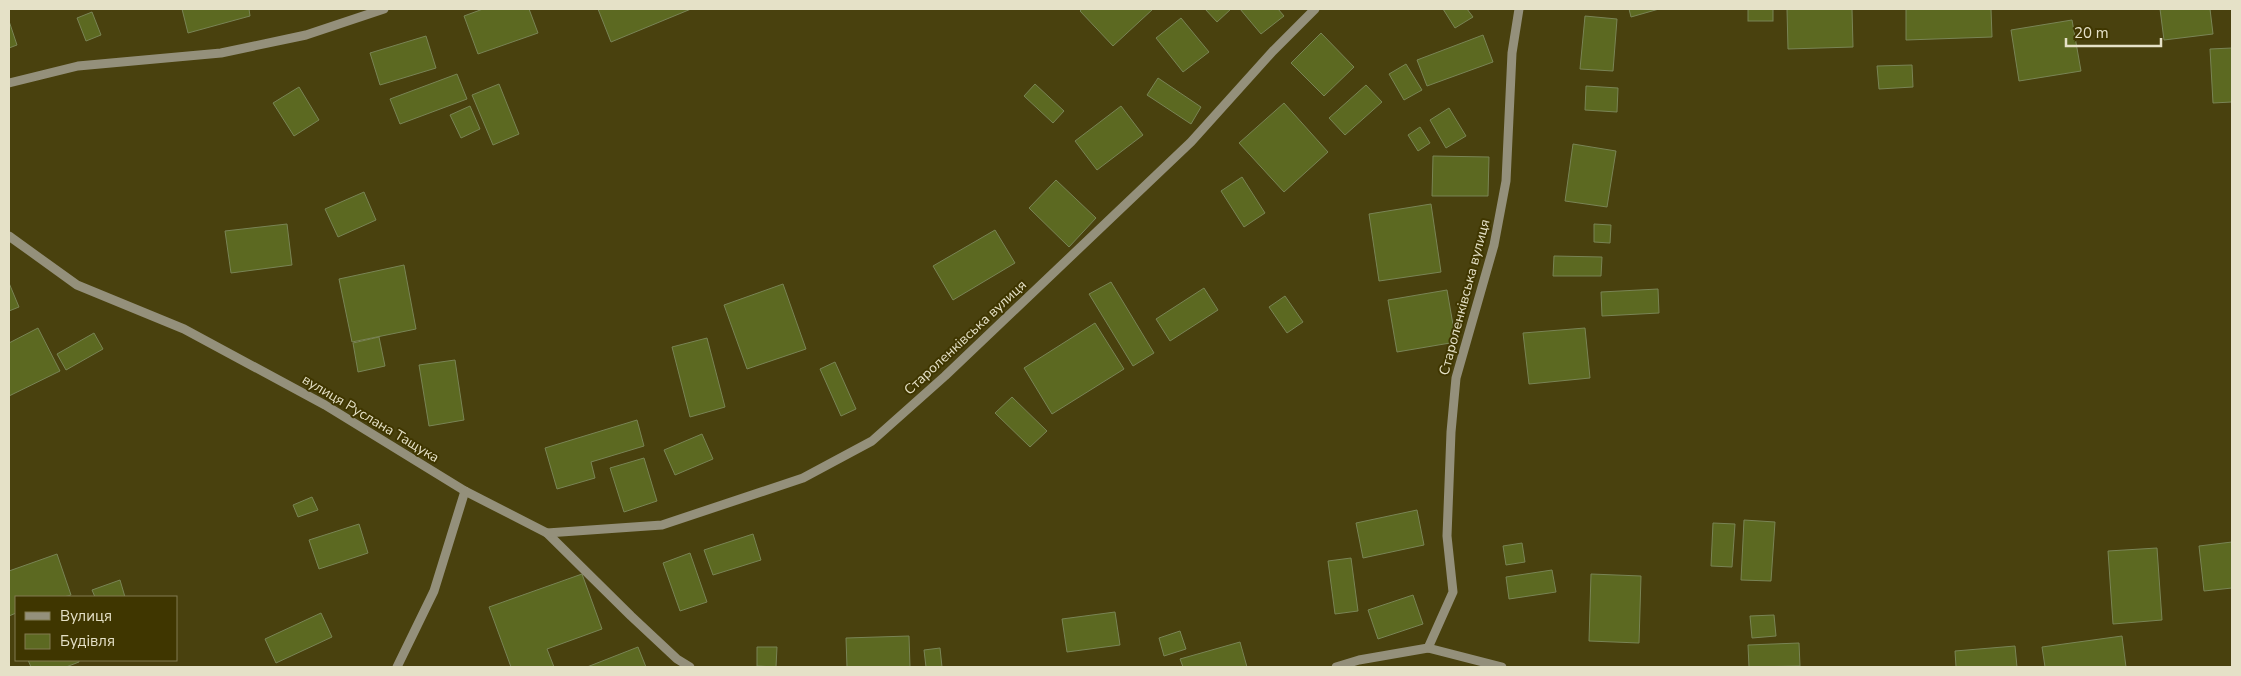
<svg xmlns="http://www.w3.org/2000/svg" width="2241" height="676" font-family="'Nunito Sans',sans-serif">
<rect width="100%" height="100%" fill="#49410e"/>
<!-- building -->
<g fill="#5c6921" stroke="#798455">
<path d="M182,9H249L250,16L188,33Z"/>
<path d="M483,9H529L538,33L478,54L464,16Z"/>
<path d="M598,9H691L611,42Z"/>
<path d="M1082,9H1153L1113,46L1080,11Z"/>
<path d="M1205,9H1231L1217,22Z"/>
<path d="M1240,9H1278L1284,16L1261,34Z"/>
<path d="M1443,9H1467L1473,17L1455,28Z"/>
<path d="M1629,9H1659L1631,17Z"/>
<rect x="1748" y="9" width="25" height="12"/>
<path d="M1787,9H1852L1853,47L1788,49Z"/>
<path d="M1906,9H1991L1992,37L1906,40Z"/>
<path d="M2160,9H2210L2213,34L2164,40Z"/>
<path d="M92,12L101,35L86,41L77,18Z"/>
<path d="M1585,16L1617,19L1613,71L1580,69Z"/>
<path d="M1181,18L1209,52L1183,72L1156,38Z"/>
<path d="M2072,20L2081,71L2019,81L2011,30Z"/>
<path d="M9,21L17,45L9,48Z"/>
<path d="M1321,33L1354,67L1324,96L1291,63Z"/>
<path d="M1483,35L1493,62L1427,86L1417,60Z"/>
<path d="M426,36L436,68L380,85L370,53Z"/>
<path d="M2232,48V102L2213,103L2210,49Z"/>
<path d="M1406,64L1422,90L1404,100L1389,74Z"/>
<path d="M1912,65L1913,87L1879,89L1877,66Z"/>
<path d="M457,74L467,99L400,124L390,99Z"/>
<path d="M1158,78L1201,107L1191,124L1147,95Z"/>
<path d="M499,84L519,134L493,145L472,95Z"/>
<path d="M1035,84L1064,111L1053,123L1024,96Z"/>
<path d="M1366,85L1382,102L1345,135L1329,118Z"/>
<path d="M1586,86L1618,88L1617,112L1585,110Z"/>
<path d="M299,87L319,120L294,136L273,103Z"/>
<path d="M1284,103L1328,152L1284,192L1239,143Z"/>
<path d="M470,106L480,129L461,138L450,115Z"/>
<path d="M1121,106L1143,135L1097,170L1075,141Z"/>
<path d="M1449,108L1466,136L1446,148L1430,120Z"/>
<path d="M1420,127L1430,143L1418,151L1408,135Z"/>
<path d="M1573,144L1616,151L1607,207L1565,201Z"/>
<path d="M1433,156L1489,157L1488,196H1432Z"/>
<path d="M1242,177L1265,213L1244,227L1221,191Z"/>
<path d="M1056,180L1096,218L1069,247L1029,208Z"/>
<path d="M364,192L376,220L338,237L325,209Z"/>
<path d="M1431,204L1441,272L1379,281L1369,214Z"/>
<path d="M287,224L292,265L231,273L225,231Z"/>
<path d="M1594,224L1611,225L1610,243L1594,242Z"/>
<path d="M995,230L1015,263L953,300L933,266Z"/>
<path d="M1554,256L1602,257L1601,276H1553Z"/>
<path d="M404,265L416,329L352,342L339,279Z"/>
<path d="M1111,282L1154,353L1133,366L1089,294Z"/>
<path d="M9,283L19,307L9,311Z"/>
<path d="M783,284L806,349L747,369L724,305Z"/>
<path d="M1204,288L1218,310L1170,341L1156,319Z"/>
<path d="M1658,289L1659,313L1602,316L1601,292Z"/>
<path d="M1447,290L1456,342L1397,352L1388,300Z"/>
<path d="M1285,296L1303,322L1287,333L1269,307Z"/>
<path d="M1095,323L1124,369L1052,414L1024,368Z"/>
<path d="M38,328L60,371L9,396V343Z"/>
<path d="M1585,328L1590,378L1529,384L1523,333Z"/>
<path d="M94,333L103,349L66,370L57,354Z"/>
<path d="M379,337L385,366L358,372L353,343Z"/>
<path d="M707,338L725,407L690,417L672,347Z"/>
<path d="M455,360L464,420L429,426L419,365Z"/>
<path d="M835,362L856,409L841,416L820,369Z"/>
<path d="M1012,397L1047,431L1030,447L995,413Z"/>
<path d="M637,420L644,446L591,462L595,478L557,489L545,448Z"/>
<path d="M702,434L713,459L675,475L664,450Z"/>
<path d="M644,458L657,501L624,512L610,468Z"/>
<path d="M312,497L318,510L298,517L293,505Z"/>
<path d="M1417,510L1424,545L1363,558L1356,523Z"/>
<path d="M1744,520L1775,522L1771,581L1741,580Z"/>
<path d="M1713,523L1735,524L1732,567L1711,566Z"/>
<path d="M359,524L368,553L319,569L309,540Z"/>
<path d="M753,534L761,560L713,575L704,550Z"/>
<path d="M2232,542V588L2204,591L2199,546Z"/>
<path d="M1522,543L1525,562L1506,565L1503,546Z"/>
<path d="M2157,548L2162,620L2113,624L2108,551Z"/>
<path d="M690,553L707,602L680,611L663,563Z"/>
<path d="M57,554L71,595L64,597H16V613L9,616V571Z"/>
<path d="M1351,558L1358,611L1335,614L1328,561Z"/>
<path d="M1552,570L1556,592L1509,599L1506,577Z"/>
<path d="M582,574L602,629L547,649L554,667H511L489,607Z"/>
<path d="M1591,574L1641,576L1639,643L1589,641Z"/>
<path d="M120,580L125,597H95L92,590Z"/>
<path d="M1413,595L1423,624L1378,639L1368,610Z"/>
<path d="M1115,612L1120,645L1067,652L1062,619Z"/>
<path d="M321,613L332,637L276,663L265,639Z"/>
<path d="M1774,615L1776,636L1752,638L1750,616Z"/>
<path d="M1180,631L1186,649L1164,656L1159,638Z"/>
<path d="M909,636L910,667H847L846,638Z"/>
<path d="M2122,636L2126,667H2045L2042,647Z"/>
<path d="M1240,642L1247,667H1183L1180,659Z"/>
<path d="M1799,643L1800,666L1749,667L1748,645Z"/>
<path d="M2015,646L2017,667H1956L1955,651Z"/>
<path d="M638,647L646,667H587Z"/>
<path d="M757,647H777L776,667L757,666Z"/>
<path d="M940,648L942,667H926L924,650Z"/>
<path d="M28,660H79V662L66,667H31Z"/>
</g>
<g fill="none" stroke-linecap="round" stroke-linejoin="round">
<!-- minor -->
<g stroke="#94907b" stroke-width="9">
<path d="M9,83L78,66L221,53L306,35L384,9"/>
<path d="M9,236L77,285L184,329L325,405L465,491L547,533L631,616L677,659L690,667"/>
<path d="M547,533L662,525L803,478L872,441L945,376L1191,142L1273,51L1315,9"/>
<path d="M1428,648L1453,592L1447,536L1451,432L1456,378L1494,245L1506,181L1512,53L1519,9"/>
<path d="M397,667L434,591L465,491"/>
<path d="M1336,667L1359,660L1428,648L1502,667"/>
</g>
</g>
<g text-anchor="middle" stroke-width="4" stroke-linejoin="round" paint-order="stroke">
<!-- street labels -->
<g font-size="14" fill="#e5e1c7" stroke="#3f3600">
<text transform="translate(1464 297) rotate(-75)" y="5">Староленківська вулиця</text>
<text transform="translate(965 337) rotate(-43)" y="5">Староленківська вулиця</text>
<text transform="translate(371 418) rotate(31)" y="5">вулиця Руслана Тащука</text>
</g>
</g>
<!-- border -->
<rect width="2241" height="676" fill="none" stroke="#e5e1c7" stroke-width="20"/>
<!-- legend -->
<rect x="15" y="596" width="162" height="65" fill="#3f3600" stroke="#817a50"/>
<rect x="25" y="612" width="25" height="8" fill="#94907b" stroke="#817a50"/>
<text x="60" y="621" font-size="15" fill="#e5e1c7">Вулиця</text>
<rect x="25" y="634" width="25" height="15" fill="#5c6921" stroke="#817a50"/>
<text x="60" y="646" font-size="15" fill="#e5e1c7">Будівля</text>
<!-- scale -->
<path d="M2066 38v8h95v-8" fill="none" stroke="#e5e1c7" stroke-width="2.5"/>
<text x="2074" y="38" font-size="15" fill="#e5e1c7" stroke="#3f3600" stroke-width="4" paint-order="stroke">20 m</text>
</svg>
